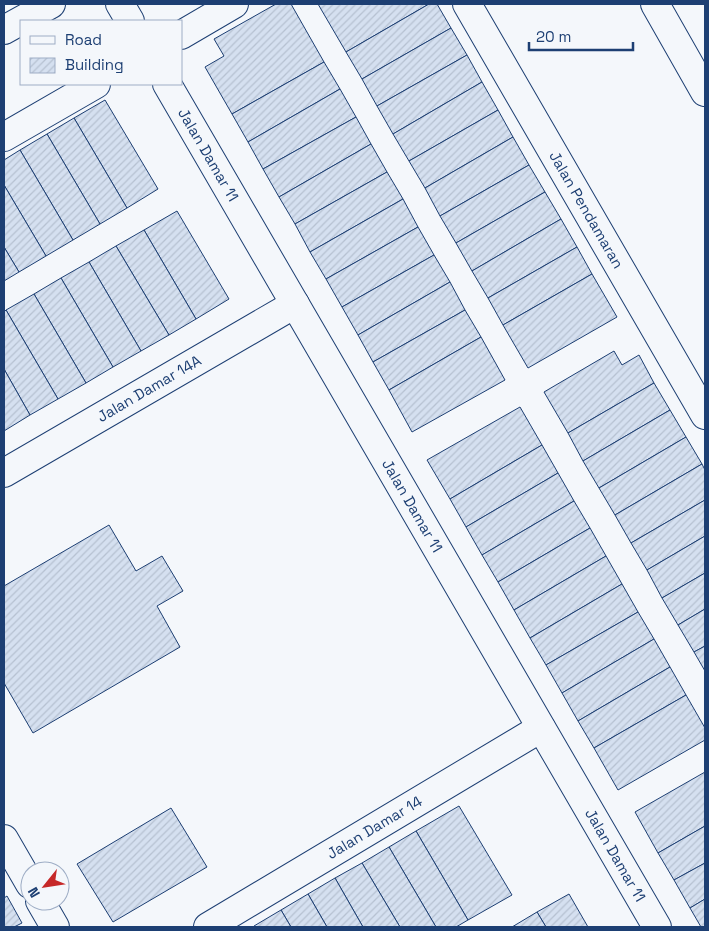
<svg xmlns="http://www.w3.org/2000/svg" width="709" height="931" font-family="'Space Grotesk',sans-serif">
<defs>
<pattern id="building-hatch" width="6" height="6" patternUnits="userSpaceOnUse" patternTransform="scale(1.25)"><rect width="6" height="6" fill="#d5e0f0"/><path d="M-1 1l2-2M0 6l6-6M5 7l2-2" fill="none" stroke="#b6c1d1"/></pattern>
</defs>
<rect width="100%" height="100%" fill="#f4f7fb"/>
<!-- building -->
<g fill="url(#building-hatch)" stroke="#1d3f73">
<path d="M276,4H291L324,62L232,114L205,67L224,56L214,39Z"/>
<path d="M318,4H429L346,52Z"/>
<path d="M429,4H437L451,28L362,79L346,52Z"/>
<path d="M451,28L467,55L377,106L362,79Z"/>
<path d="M467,55L482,82L393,134L377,106Z"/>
<path d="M324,62L340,89L248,142L232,114Z"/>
<path d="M482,82L498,110L409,161L393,134Z"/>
<path d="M340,89L356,117L263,169L248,142Z"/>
<path d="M105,100L158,189L127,208L74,118Z"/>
<path d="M498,110L513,137L425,188L409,161Z"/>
<path d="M356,117L371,144L279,197L263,169Z"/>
<path d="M74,118L127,208L100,224L47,134Z"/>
<path d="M47,134L100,224L73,240L20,150Z"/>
<path d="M513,137L529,165L440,216L425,188Z"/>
<path d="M371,144L387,172L295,224L279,197Z"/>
<path d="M20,150L73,240L46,256L4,185V160Z"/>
<path d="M529,165L545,192L456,243L440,216Z"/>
<path d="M387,172L403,199L310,252L295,224Z"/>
<path d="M4,185L46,256L19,272L4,247Z"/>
<path d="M545,192L561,219L472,271L456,243Z"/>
<path d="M403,199L418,227L326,279L310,252Z"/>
<path d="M177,211L229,299L196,319L144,230Z"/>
<path d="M561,219L577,247L488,298L472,271Z"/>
<path d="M418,227L434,255L342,307L326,279Z"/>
<path d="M144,230L196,319L169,335L116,246Z"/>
<path d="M116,246L169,335L141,351L89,262Z"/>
<path d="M4,247L19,272L4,281Z"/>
<path d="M577,247L592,274L503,325L488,298Z"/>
<path d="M434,255L450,282L358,335L342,307Z"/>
<path d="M89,262L141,351L113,367L61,278Z"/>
<path d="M592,274L617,317L528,368L503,325Z"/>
<path d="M61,278L113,367L86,383L34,294Z"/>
<path d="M450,282L465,310L373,362L358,335Z"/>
<path d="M34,294L86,383L58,399L6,310Z"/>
<path d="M6,310L58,399L30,415L4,369V312Z"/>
<path d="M465,310L481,337L389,390L373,362Z"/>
<path d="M481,337L505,380L412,432L389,390Z"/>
<path d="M614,351L622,365L639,355L654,383L568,433L544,392Z"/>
<path d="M4,369L30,415L4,431Z"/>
<path d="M654,383L670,410L583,461L568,433Z"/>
<path d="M520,407L542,445L450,499L427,460Z"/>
<path d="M670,410L686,437L599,488L583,461Z"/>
<path d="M686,437L702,464L615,515L599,488Z"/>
<path d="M542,445L558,473L466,527L450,499Z"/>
<path d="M702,464L705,470V500L631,543L615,515Z"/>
<path d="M558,473L574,501L482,555L466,527Z"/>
<path d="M705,500V536L647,570L631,543Z"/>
<path d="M574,501L590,528L498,582L482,555Z"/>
<path d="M109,525L136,571L162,556L183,591L157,606L180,647L33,733L4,683V586Z"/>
<path d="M590,528L606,556L514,610L498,582Z"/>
<path d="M705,536V573L662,598L647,570Z"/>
<path d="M606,556L622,584L530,638L514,610Z"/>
<path d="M705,573V609L678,625L662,598Z"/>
<path d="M622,584L638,612L546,665L530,638Z"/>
<path d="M705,609V646L694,652L678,625Z"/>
<path d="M638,612L654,639L562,693L546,665Z"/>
<path d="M654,639L670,667L578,721L562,693Z"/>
<path d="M705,646V671L694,652Z"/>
<path d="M670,667L686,695L594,748L578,721Z"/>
<path d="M686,695L705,728V740L618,790L594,748Z"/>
<path d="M705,772V826L658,853L635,812Z"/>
<path d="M459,806L512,895L468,920L416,831Z"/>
<path d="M171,808L207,867L113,922L77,864Z"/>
<path d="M705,826V863L674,880L658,853Z"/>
<path d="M416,831L468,920L456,927H436L389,847Z"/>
<path d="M389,847L436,927H400L362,863Z"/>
<path d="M362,863L400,927H363L335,878Z"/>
<path d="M705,863V899L690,908L674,880Z"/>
<path d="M335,878L363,927H327L308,894Z"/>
<path d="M308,894L327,927H291L281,910Z"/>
<path d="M569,894L588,927H546L537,912Z"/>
<path d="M7,896L22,923L14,927H4V898Z"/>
<path d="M705,899V927H701L690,908Z"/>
<path d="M281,910L291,927H255L254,926Z"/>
<path d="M537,912L546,927H512Z"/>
</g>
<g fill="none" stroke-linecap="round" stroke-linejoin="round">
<!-- minor casing -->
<g stroke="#1d3f73" stroke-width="30">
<g id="minor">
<path d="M120,4L130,21"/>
<path id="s1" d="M467,4L705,415"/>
<path d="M4,30L51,4"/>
<path d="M181,35L234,4"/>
<path id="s2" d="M167,84L657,927"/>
<path d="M4,137L96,84"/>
<path id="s3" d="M4,473L295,304"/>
<path d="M4,839L30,884"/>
<path d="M40,901L55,927"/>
<path id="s4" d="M208,927L541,728"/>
</g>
</g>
<!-- major casing -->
<g stroke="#1d3f73" stroke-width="30">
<path id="major" d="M655,4L705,92"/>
</g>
<!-- minor -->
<use href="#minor" stroke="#f4f7fb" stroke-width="28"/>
<!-- major -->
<use href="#major" stroke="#f4f7fb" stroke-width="28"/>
</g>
<g text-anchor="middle" stroke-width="4" stroke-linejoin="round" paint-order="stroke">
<!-- street labels -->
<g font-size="15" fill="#1d3f73" stroke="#f4f7fb">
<text dy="5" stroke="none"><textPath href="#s2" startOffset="82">Jalan Damar 11</textPath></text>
<text dy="5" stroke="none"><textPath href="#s1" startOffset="238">Jalan Pendamaran</textPath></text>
<text dy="5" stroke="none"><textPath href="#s3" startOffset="168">Jalan Damar 14A</textPath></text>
<text dy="5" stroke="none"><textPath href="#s2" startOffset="488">Jalan Damar 11</textPath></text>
<text dy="5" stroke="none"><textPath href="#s4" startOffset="194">Jalan Damar 14</textPath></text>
<text dy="5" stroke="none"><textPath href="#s2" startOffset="892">Jalan Damar 11</textPath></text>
</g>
</g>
<!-- border -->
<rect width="709" height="931" fill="none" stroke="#1d3f73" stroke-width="10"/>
<!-- legend -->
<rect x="20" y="20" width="162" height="65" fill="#f4f7fb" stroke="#9eadc5"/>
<rect x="30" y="36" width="25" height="8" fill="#f4f7fb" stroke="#9eadc5"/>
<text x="65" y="45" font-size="15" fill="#1d3f73">Road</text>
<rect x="30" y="58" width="25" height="15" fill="url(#building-hatch)" stroke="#9eadc5"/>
<text x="65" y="70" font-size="15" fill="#1d3f73">Building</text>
<!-- north arrow -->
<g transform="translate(45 886) rotate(240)"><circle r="24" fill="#f4f7fb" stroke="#9eadc5"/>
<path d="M0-4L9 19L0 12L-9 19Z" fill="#c62828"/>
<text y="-8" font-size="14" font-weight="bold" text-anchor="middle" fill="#1d3f73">N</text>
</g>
<!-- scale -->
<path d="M529 42v8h104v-8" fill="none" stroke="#1d3f73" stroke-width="2.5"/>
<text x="536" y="42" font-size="15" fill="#1d3f73" stroke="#f4f7fb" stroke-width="4" paint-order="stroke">20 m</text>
</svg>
